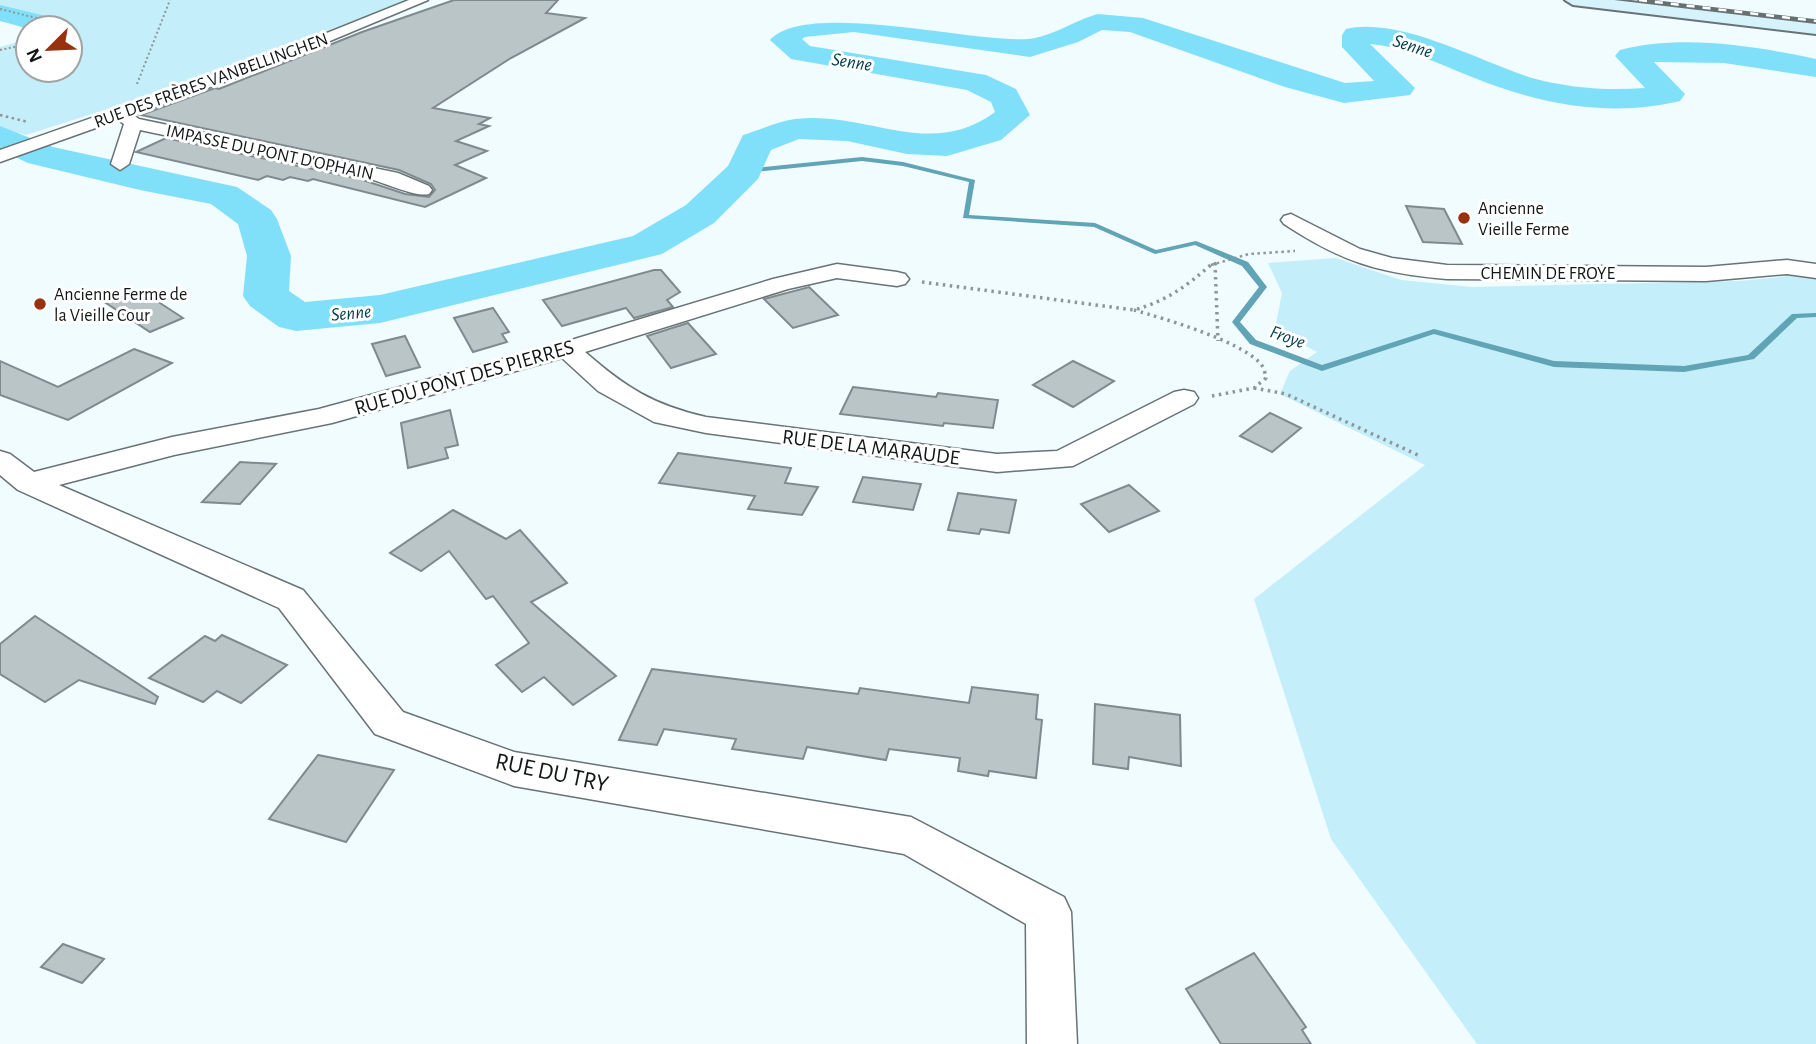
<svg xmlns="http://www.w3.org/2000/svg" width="1816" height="1044" font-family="'Alegreya Sans',sans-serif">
<rect width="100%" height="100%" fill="#f0fcff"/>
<!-- green -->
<g fill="#c4eefa">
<path d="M0,0H407L202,79L26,135L0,128V47L28,39V70H70V28H47L52,25L0,12Z"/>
<path d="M1336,258L1401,280L1472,287L1739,281L1799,275L1816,277V1044H1477L1331,839L1254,599L1425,465L1280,394L1290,371L1317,352L1275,329L1282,293L1268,263Z"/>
</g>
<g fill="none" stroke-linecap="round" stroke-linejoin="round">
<!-- stream -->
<path fill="#60a4b6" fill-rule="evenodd" d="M862,157L903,162L975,180L969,215L1095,223L1156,250L1196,241L1248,262L1267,287L1240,322L1256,340L1322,365L1434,329L1554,361L1684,366L1748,355L1792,314L1816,313V317L1797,318L1754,359L1684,372L1554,367L1434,334L1322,371L1250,344L1232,322L1259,287L1242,266L1195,245L1155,254L1094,227L963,218L969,182L903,166L862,161L745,173L742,171L745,169Z"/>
<!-- river -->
<g fill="#81e0f9" fill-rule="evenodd">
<path d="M0,5L46,16L50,28H28L26,34L22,27L0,21Z"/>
<path d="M1098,14L1143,18L1345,83L1374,81L1342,47V35L1346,29C1399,16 1481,62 1532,78C1569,88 1607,91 1645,88L1615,56L1620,50C1682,34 1754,46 1816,59V77L1724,63L1654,62L1685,94L1680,101C1610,118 1538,104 1472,77C1439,64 1406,47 1370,44L1415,88L1410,95L1344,103L1285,87L1130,32L1102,30L1078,42L1030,57L854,32L805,37L802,39L810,46L986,75L1016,89L1030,115L1001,140L947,156L907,154L847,141L799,139L771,150L758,179L714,223L662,254L380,323L296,331L279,327L250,306L243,296L247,256L238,224L211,204L140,190L28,163L0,150V126L53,147L237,187L271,210L277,219L291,256L289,291L305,302L380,295L633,236L686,205L728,166L743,135C760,130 778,121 795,119C867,110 929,161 995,112L991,102L967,90L791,59L770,40C807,0 969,43 1028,39C1052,37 1075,20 1098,14Z"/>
</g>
</g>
<!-- building -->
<g fill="#bac5c8" stroke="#808a8d" stroke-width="2">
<path d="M454,0H558L546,13L585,18L511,58L433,108L490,118L479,124L489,126L456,141L487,151L455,165L486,178L425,207L313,179L308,181L290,177L283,180L267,176L258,180L136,152L166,138L360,179L405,194L429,197L435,190L431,184L399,170L141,115L215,88L219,89L362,32Z"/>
<path d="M1406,206L1444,209L1462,244L1423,242Z"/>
<path d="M654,270H661L680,292L667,300L673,307L634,318L626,308L562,326L543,300Z"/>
<path d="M809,287L838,315L793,328L764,299Z"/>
<path d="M140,290L183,318L150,332L106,303Z"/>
<path d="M493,308L509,332L502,334L507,342L473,352L454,318Z"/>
<path d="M688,323L716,354L671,368L647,336Z"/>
<path d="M405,336L420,367L386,376L372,344Z"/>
<path d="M134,349L172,363L68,420L0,395V361L58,387Z"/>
<path d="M1073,361L1114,381L1073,407L1033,385Z"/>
<path d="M853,387L936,397L938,393L998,400L993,428L944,423L943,426L840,414Z"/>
<path d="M450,410L458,445L445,448L448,458L408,468L401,423Z"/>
<path d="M1270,413L1301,428L1272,452L1240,436Z"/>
<path d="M678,453L791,468L785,483L818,487L802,515L748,509L755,496L659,483Z"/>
<path d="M240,462L276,464L240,504L202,502Z"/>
<path d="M863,477L921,484L913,510L853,502Z"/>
<path d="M1129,485L1159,511L1109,532L1081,504Z"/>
<path d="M958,493L1016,500L1009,533L981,529L979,534L948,530Z"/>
<path d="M453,510L506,539L520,530L567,583L531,602L616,676L573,705L544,677L522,692L496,665L529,643L493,596L486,599L449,551L421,571L390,553Z"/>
<path d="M35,616L158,697L155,704L79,680L45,702L0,674V644Z"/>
<path d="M222,635L287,665L241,703L217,691L203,702L149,678L205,636L215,641Z"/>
<path d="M652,669L858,694L860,688L969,703L972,687L1038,695L1036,719L1042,720L1036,778L989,771L988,776L958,771L960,758L889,749L886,760L807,747L803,759L732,749L736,739L664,729L657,745L619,740Z"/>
<path d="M1095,704L1180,715L1181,766L1129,757L1128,769L1093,764Z"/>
<path d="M318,755L394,770L346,842L269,819Z"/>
<path d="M63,944L104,959L82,983L41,967Z"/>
<path d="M1254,953L1306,1027L1302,1030L1311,1044H1221L1186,989Z"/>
</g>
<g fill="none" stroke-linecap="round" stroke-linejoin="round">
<!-- street casing -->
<g stroke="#697376" stroke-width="3">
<g id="street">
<path d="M409,0H428L282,61L133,115L139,119L398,173L429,186L432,190L429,194C416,198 378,180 361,176L140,130L129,164L120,170L111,164L124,124L118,120L0,162V150L272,55Z"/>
<path d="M1291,214L1360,249L1392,258L1447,265L1706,267L1787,260L1816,264V278L1787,274L1706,281L1447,279C1378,273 1342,262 1284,224L1281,220L1284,216Z"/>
<path d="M837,264L897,272L905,274L909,279L905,284L897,286L837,278L788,289L585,352C625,387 653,405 706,417L997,454L1057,451L1174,392L1184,390L1194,392L1198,398L1194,404L1073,466L997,472L706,433L654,422L598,391L562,358L332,423L174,455L59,485L303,590L403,712L514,752L911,817L1064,897L1071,912L1077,1044H1027L1026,924L904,854L514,786L375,734L279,608L18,490L0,475V451L10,454L34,472L172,437L319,409L558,344L773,279Z"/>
</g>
</g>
<!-- secondary casing -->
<g stroke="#697376" stroke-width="4">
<path id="secondary" d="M1565,0H1614L1816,24V34L1573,5Z"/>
</g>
<!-- path-far2 -->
<g stroke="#8d9698" stroke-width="2" stroke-dasharray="2 2.5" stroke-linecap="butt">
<path d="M0,9L61,24L59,28"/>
<path d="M0,50L28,44"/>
<path d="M137,84L170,0"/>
<path d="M0,115L3,116"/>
</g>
<!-- path-far1 -->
<g stroke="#8d9698" stroke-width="2.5" stroke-dasharray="2.5 3.5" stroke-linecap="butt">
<path d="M0,115L28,122"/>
<path d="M1215,262V265"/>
<path d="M1211,265L1249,254L1295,251"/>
</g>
<!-- path -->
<g stroke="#8d9698" stroke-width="3.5" stroke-dasharray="2.5 4.5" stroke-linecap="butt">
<path d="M1215,263L1218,341"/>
<path d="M922,282L1134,310C1167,301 1188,285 1213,263"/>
<path d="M1134,310C1165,319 1238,340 1260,363C1264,367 1265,373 1266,378L1254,388L1212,396"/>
<path d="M1254,388L1286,394L1420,456"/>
</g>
<!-- street -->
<use href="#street" fill="#fff" fill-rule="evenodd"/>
<!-- secondary -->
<use href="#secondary" fill="#d6f3fb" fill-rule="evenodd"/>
<!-- rail casing -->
<g stroke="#686f71" stroke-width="3.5">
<path id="rail" d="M1639,0L1816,21"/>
</g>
<!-- rail -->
<use href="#rail" stroke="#fff" stroke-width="2.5" stroke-dasharray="8" stroke-linecap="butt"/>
</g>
<!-- markers -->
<g fill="#98310f" stroke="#fff" stroke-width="2.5">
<circle cx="1464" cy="218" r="7"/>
<circle cx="40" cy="304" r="7"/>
</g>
<g text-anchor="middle" stroke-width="6" stroke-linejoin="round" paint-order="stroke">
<!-- far-street labels -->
<g font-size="18" fill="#131718" stroke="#fff">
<text transform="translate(211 80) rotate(-20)" y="6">RUE DES FRÈRES VANBELLINGHEN</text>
<text transform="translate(270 152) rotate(12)" y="6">IMPASSE DU PONT D'OPHAIN</text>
<text x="1548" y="279">CHEMIN DE FROYE</text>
</g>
<!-- far-poi labels -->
<g font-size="18" fill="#131718" stroke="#fff" text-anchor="start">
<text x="1478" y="214">Ancienne<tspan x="1478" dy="21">Vieille Ferme</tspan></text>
<text x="54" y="300">Ancienne Ferme de<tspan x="54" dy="21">la Vieille Cour</tspan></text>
</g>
<!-- far-water labels -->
<g font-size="19" font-style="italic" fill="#003c49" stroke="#fff">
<text transform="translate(1413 45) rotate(18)" y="7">Senne</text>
<text transform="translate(852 61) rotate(9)" y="7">Senne</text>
<text transform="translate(351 312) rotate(-5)" y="7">Senne</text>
<text transform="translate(1288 336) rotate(20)" y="7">Froye</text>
</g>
<!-- street labels -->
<g font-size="21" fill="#131718" stroke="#fff">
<text transform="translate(464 377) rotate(-16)" y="7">RUE DU PONT DES PIERRES</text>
<text transform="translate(871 447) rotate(7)" y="7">RUE DE LA MARAUDE</text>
</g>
<!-- near-street labels -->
<g font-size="24" fill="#131718" stroke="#fff">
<text transform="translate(552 772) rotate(12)" y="8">RUE DU TRY</text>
</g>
</g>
<!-- north arrow -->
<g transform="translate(49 49) rotate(246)"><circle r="33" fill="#ffffff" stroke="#a1a2a3" stroke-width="2"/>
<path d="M0-5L12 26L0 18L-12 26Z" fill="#98310f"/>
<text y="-10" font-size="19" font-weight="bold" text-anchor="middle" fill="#131718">N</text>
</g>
</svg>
